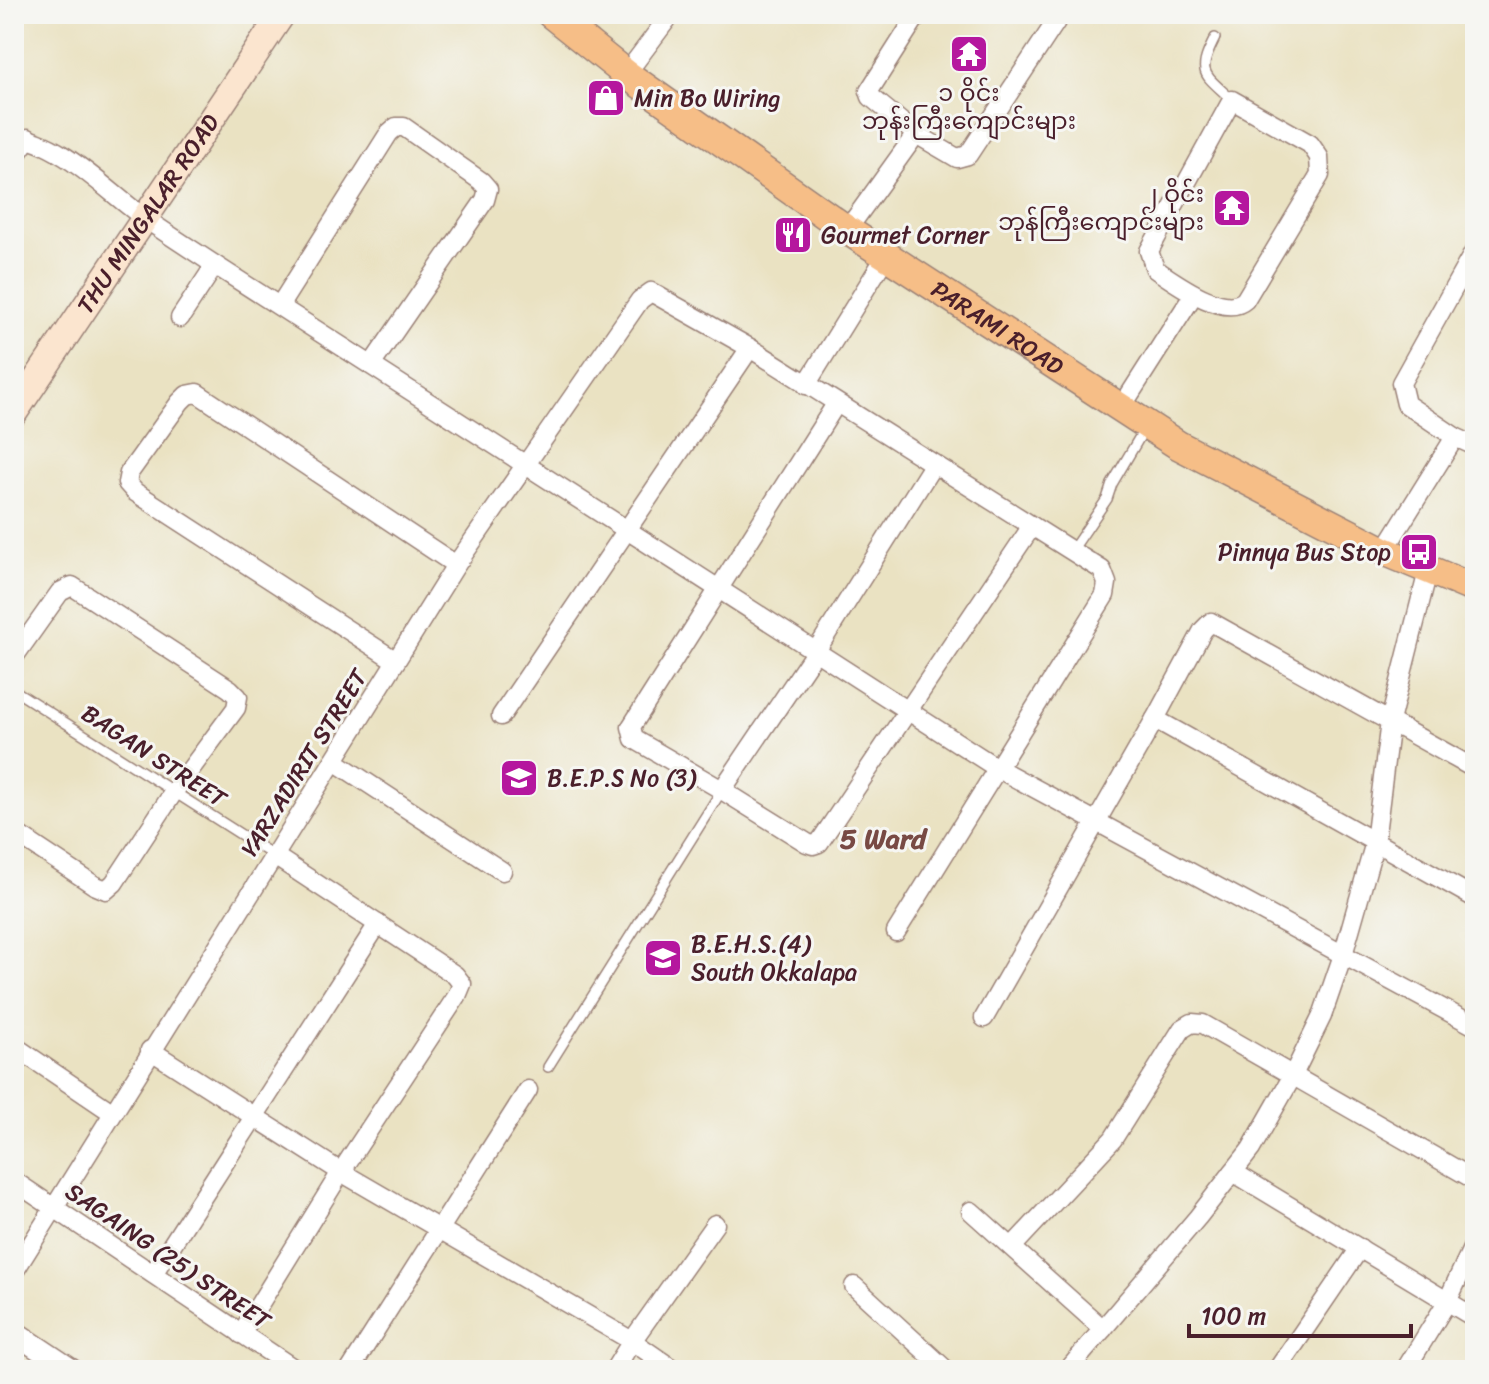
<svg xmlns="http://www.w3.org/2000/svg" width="1489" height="1384" font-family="Sriracha,'Noto Sans Myanmar',sans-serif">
<rect width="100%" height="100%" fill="#f6f6f2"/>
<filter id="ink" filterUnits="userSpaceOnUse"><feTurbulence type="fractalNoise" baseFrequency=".0125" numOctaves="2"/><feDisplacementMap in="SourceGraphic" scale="16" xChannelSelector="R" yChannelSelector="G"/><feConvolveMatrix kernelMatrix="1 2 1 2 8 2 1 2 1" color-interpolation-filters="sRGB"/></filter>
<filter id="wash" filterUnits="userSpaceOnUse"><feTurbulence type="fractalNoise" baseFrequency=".006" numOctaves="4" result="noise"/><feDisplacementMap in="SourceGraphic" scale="32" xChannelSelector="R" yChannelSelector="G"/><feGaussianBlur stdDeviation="1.8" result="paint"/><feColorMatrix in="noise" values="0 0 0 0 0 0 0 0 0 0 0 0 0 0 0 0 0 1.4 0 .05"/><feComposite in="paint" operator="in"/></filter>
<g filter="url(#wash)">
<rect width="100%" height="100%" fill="#eae2c2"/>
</g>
<g filter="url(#ink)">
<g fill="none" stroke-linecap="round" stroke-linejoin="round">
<!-- service casing -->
<g stroke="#9a8076" stroke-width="12">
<g id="service">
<path d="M1215,38C1196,75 1204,73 1232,100"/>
<path d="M1071,552L1107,499L1112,484L1145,428"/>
<path d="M14,690L273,855"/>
<path d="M548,1067L722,790"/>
</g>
</g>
<!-- minor casing -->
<g stroke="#9a8076" stroke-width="21">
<g id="minor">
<path d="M918,14L869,91L871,97L916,134L957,158L968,155L1061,14"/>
<path d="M626,74L671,14"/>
<path d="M1232,100L1310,144L1319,157L1320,175L1245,300C1224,319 1175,282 1155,269L1149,251Z"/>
<path d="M14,137C58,139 108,192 143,217C167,234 191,249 215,265L997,768L1475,1026"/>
<path d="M14,158L28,138"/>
<path d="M847,230L916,134"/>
<path d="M1475,250L1401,383L1406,404L1455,437L1475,446"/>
<path d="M280,305L389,133L396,127H404L481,181L488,189L485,200L372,364"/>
<path d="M180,318L215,265"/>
<path d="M806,385L886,256"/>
<path d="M836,404L631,727L634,739L722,790L807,843L813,845L819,843L1032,526"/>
<path d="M1121,408L1194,294"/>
<path d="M1384,551L1455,437"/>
<path d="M14,657L60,592L72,586L230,689L238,697L236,708L173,793L114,883L106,890L94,885L14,832"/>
<path d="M396,661L135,492L127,483L129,473L180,402L187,395L197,393L456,565"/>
<path d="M501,716L750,348"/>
<path d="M1155,719L1475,898"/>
<path d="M334,761L502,871"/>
<path d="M722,790L816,651L933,465"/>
<path d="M984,1018L1155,719L1203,630L1211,622L1475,769"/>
<path d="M14,1046L113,1113"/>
<path d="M150,1050L341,1172L632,1341L674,1370"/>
<path d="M1233,1172L1475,1318"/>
<path d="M14,1181L296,1370"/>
<path d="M971,1211L1103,1329"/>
<path d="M1012,1247L1113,1139L1182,1029L1192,1023L1203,1024L1475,1180"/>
<path d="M14,1272L456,565L640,300L651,292L750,348L1102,570L1107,583L1105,595L896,932"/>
<path d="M153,1274L378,924"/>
<path d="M854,1286L946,1370"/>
<path d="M241,1334L341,1172L457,996L462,984L455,975L273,855"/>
<path d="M350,1370L528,1090"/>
<path d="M614,1370L632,1341L715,1224"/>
<path d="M1068,1370L1198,1217L1251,1149L1292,1077L1322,1016L1343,955L1375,842L1390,721L1428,571"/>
<path d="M1277,1370L1360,1248"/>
<path d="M1405,1370L1447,1302L1475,1242"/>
</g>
</g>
<!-- tertiary casing -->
<g stroke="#9a8076" stroke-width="25">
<path id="tertiary" d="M14,1332L71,1370"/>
</g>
<!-- secondary casing -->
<g stroke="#9a8076" stroke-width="29">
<g id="secondary">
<path id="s1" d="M14,413L282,14"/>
</g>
</g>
<!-- primary casing -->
<g stroke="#9a8076" stroke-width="31">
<g id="primary">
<path id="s2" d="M551,14L626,74L847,230L1178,445L1384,551L1475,589"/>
</g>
</g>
<!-- service -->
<use href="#service" stroke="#fff" stroke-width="9"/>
<!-- minor -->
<use href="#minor" stroke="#fff" stroke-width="18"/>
<!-- tertiary -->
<use href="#tertiary" stroke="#fff" stroke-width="22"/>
<!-- secondary -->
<use href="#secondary" stroke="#fbe5cf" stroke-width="26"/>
<!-- primary -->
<use href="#primary" stroke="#f6be87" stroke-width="28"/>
</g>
</g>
<!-- icons -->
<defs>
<g id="temple-square" transform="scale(2)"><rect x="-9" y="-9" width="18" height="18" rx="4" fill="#b5179e" stroke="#f6f6f2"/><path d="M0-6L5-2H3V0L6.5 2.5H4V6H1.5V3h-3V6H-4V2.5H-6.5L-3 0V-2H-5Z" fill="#fff"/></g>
<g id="shop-square" transform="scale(2)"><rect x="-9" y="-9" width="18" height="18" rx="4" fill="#b5179e" stroke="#f6f6f2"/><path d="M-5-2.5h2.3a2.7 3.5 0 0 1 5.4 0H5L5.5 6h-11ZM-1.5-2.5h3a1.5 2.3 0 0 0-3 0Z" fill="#fff"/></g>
<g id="restaurant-square" transform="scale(2)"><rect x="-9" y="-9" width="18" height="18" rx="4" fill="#b5179e" stroke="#f6f6f2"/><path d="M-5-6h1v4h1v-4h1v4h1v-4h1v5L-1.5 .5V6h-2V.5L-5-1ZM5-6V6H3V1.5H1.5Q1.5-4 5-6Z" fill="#fff"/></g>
<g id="bus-square" transform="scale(2)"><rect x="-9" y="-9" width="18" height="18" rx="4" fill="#b5179e" stroke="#f6f6f2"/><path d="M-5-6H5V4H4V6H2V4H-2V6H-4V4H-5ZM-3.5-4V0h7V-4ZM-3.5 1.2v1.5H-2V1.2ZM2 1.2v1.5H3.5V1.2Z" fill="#fff"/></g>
<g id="school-square" transform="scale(2)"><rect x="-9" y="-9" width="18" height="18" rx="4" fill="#b5179e" stroke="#f6f6f2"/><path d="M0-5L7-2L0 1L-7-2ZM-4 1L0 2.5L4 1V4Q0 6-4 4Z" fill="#fff"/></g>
</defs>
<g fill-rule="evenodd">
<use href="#temple-square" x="969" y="54"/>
<use href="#shop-square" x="606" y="98"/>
<use href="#temple-square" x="1232" y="208"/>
<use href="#restaurant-square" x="793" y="235"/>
<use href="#bus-square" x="1419" y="552"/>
<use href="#school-square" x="519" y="778"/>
<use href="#school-square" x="663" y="958"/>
</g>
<g text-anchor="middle" stroke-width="6" stroke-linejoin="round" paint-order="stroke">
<!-- poi labels -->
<g font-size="24" fill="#4a1f2b" stroke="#f6f6f2" text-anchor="start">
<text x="969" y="101" text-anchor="middle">၁ ဝိုင်း<tspan x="969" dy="28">ဘုန်းကြီးကျောင်းများ</tspan></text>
<text x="634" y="106">Min Bo Wiring</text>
<text x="1204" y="202" text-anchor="end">၂ ဝိုင်း<tspan x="1204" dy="28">ဘုန်ကြီးကျောင်းများ</tspan></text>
<text x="821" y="243">Gourmet Corner</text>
<text x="1391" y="560" text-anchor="end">Pinnya Bus Stop</text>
<text x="547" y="786">B.E.P.S No (3)</text>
<text x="691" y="952">B.E.H.S.(4)<tspan x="691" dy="28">South Okkalapa</tspan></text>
</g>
<!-- street labels -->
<g font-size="24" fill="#4a1f2b" stroke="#f6f6f2">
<text dy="8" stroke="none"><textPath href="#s1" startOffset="240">THU MINGALAR ROAD</textPath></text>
<text dy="8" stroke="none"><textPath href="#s2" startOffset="546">PARAMI ROAD</textPath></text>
<text transform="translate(154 756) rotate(33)" y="8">BAGAN STREET</text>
<text transform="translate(304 763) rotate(-58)" y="8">YARZADIRIT STREET</text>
<text transform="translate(168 1256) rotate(34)" y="8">SAGAING (25) STREET</text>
</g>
<!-- quarter labels -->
<g font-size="28" font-weight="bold" fill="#784a44" stroke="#f6f6f2">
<text x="883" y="848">5 Ward</text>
</g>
</g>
<!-- margin -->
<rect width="1489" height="1384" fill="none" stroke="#f6f6f2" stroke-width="48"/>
<!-- scale -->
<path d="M1189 1324v12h222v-12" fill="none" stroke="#4a1f2b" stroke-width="4"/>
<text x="1201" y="1324" font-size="24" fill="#4a1f2b" stroke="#f6f6f2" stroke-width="6" paint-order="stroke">100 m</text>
</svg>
